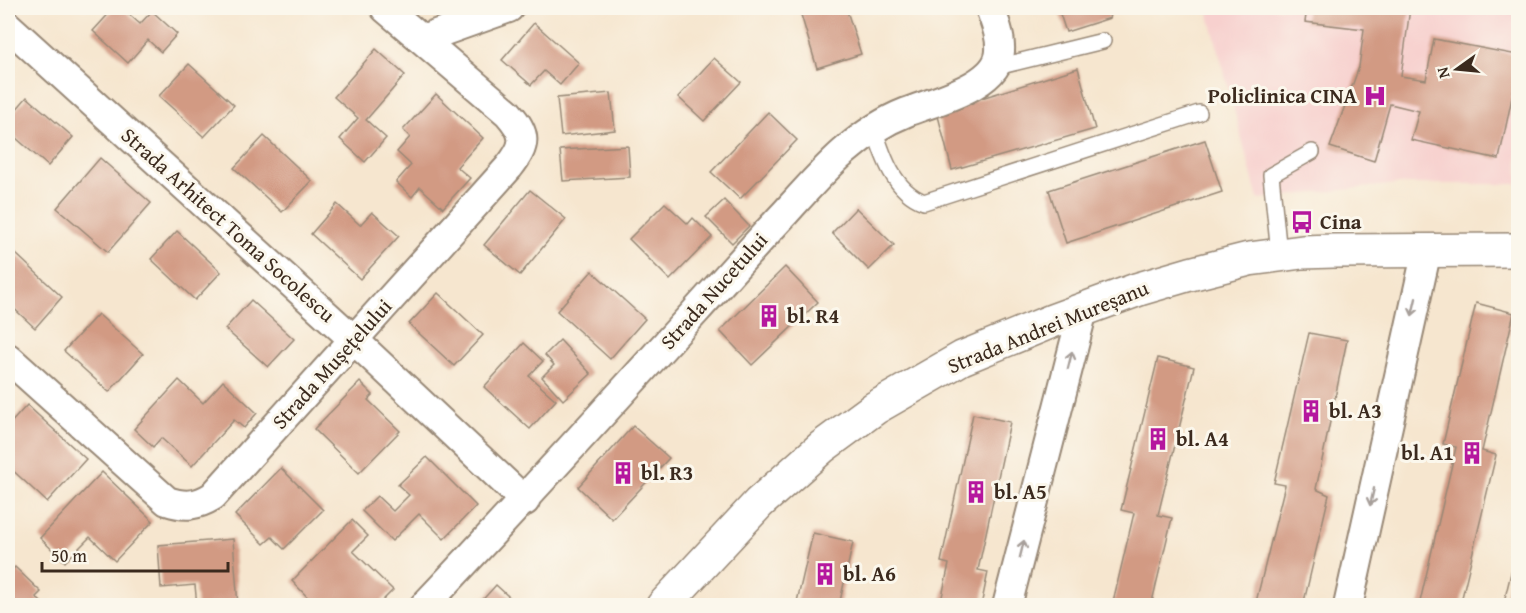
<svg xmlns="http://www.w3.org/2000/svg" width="1526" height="613" font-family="'Gentium Book Plus',serif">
<rect width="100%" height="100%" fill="#fbf7ec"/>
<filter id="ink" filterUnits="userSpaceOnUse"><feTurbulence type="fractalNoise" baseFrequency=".0167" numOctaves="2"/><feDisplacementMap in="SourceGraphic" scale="12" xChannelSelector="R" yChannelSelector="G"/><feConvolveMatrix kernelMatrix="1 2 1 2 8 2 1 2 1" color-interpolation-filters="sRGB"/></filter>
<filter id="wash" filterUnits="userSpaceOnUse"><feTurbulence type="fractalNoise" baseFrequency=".008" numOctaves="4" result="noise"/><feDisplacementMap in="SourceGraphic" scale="24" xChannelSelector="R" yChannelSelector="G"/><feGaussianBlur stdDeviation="1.35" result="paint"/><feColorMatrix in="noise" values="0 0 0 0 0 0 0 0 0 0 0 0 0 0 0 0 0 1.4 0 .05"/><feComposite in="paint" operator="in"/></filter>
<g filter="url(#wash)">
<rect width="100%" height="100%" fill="#f6e6cf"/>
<!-- built -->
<path fill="#f7d0ce" d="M1207,8H1518V184H1397L1258,199Z"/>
<g id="blocks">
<!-- building -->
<g fill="#d29a83">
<path d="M114,8H122L140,24L152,11L177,34L161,52L148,40L128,63L93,31Z"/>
<path d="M799,8H846L861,54L817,68Z"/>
<path d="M1058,8H1107L1110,18L1066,32Z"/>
<path d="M1307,8H1410L1401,76L1426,80L1434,39L1518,55V69L1499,159L1411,140L1419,111L1390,104L1374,161L1330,147L1359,67L1364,29L1305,22Z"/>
<path d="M534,23L579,63L560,85L544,71L531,85L502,60Z"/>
<path d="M376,49L405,75L366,120L386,138L365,162L340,139L358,118L334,97Z"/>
<path d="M714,58L741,82L704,121L678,97Z"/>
<path d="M189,64L234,105L204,137L159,96Z"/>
<path d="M1078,68L1095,129L952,170L937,112Z"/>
<path d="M611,93L615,130L561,136L557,98Z"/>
<path d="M436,94L483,138L457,167L470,178L443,208L420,187L412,197L396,182L411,165L397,152L410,137L403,130Z"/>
<path d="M27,97L73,137L48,166L8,131V119Z"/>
<path d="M768,112L797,140L740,199L711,172Z"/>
<path d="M264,136L312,181L282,212L234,168Z"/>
<path d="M1205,140L1222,192L1066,243L1049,190Z"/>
<path d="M628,146L630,177L563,181L560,150Z"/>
<path d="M100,158L151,203L108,252L57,208Z"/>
<path d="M530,190L566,219L520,275L484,245Z"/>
<path d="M724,200L749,226L732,243L706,217Z"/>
<path d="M665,203L688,224L693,218L712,237L670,280L629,239Z"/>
<path d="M337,204L360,225L372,212L399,236L360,279L311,234Z"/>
<path d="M856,208L894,245L869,270L832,233Z"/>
<path d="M177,231L221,272L195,300L151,259Z"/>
<path d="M15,253L62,297L35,328L8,303V261Z"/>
<path d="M785,267L818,302L752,365L720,331Z"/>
<path d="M592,271L645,319L610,359L557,311Z"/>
<path d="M438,293L483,335L454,366L409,324Z"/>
<path d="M251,300L294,339L268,367L225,329Z"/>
<path d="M1476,303L1514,313L1482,451L1496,455L1460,606H1419L1456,447L1443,444Z"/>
<path d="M98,314L143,354L109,392L64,351Z"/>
<path d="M1309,333L1347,340L1316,489L1329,495L1303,606H1255L1285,485L1274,483Z"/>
<path d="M560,340L591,374L563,400L542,377L554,365L545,355Z"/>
<path d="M524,343L543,361L529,376L556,400L530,429L484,387Z"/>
<path d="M1158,358L1194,367L1158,515L1172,518L1151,606H1112L1134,513L1121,510Z"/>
<path d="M179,380L203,403L223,381L257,413L244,428L234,420L192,466L161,438L153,447L134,429Z"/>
<path d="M360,382L373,395L368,400L400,431L359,473L314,429Z"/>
<path d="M27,405L86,459L47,502L8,466V426Z"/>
<path d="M973,414L1010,422L978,570L988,572L981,606H940L949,564L941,562Z"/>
<path d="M633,426L669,458L612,519L578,487Z"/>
<path d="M427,457L476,506L444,539L419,514L392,541L362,511L377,496L393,511L409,495L398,485Z"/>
<path d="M281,468L323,510L284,549L272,537L264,544L235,515Z"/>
<path d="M102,472L153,521L115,561L90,537L65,562L40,538Z"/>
<path d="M352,520L368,536L353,551L393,590L377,606H316L292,581Z"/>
<path d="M813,533L853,542L839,606H796Z"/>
<path d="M233,539L238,606H197L195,585L161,588L158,545Z"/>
<path d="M1518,544V606H1503Z"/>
<path d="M15,567L41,592L36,597L45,606H8V574Z"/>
<path d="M496,585L519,606H477Z"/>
</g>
</g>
</g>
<g filter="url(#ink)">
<use href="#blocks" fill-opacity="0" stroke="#988876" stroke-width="1.5"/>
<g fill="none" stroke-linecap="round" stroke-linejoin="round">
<!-- service casing -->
<g stroke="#988876" stroke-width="18">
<g id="service">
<path d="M997,67L1103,41"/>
<path d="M874,128C883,157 894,191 924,202L1199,113"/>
<path d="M1279,254L1271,175L1312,152"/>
</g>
</g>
<!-- minor casing -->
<g stroke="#988876" stroke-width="32">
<g id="minor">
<path d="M8,26L354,340L525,501"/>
<path d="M422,39L509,8"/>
<path d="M8,358L167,501C185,507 197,506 213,496L509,167C527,144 527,135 508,113L385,8"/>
<path d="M424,606C516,509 605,411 695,312C725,279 755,245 786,212C822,172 856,132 907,112C934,101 999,86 1000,51C1001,36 995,22 990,8"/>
<path d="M1007,606L1083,310"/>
<path d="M1348,606L1427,250"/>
</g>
</g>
<!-- tertiary casing -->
<g stroke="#988876" stroke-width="36">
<path id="tertiary" d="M663,606L759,503L822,447L875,408L962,358L1052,321L1139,289L1190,274L1249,259L1302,252L1334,251L1518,250"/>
</g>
<!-- service -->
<use href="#service" stroke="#fff" stroke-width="15"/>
<!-- minor -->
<use href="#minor" stroke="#fff" stroke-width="28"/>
<!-- tertiary -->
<use href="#tertiary" stroke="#fff" stroke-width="33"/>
</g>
<!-- one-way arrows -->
<defs><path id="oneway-shaft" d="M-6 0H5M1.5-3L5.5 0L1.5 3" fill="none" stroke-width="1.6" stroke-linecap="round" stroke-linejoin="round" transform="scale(1.5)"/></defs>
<g stroke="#a79f9a">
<use href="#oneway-shaft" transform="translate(1414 307) rotate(103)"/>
<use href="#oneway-shaft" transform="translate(1070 360) rotate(-76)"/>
<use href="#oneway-shaft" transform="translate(1372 497) rotate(103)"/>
<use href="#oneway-shaft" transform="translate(1022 549) rotate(-76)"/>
</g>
</g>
<!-- icons -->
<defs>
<g id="hospital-bare" transform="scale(1.8)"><path d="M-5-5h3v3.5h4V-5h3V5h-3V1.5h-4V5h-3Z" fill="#b5179e" stroke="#fbf7ec" stroke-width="2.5" paint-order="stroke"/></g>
<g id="bus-bare" transform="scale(1.8)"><path d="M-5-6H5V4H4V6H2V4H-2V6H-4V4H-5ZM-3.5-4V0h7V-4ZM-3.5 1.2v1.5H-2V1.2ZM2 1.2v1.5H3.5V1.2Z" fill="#b5179e" stroke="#fbf7ec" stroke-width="2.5" paint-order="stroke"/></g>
<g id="building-bare" transform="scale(1.8)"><path d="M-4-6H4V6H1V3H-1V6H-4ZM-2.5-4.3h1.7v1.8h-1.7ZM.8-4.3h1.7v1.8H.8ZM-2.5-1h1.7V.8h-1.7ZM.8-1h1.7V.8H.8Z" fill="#b5179e" stroke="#fbf7ec" stroke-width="2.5" paint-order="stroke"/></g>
</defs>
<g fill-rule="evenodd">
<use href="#hospital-bare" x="1375" y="96"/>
<use href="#bus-bare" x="1302" y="222"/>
<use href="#building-bare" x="769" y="316"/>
<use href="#building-bare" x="1311" y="411"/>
<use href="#building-bare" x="1158" y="439"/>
<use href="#building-bare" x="1472" y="453"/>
<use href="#building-bare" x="623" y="473"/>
<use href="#building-bare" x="976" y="492"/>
<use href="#building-bare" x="825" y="574"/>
</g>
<g text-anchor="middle" stroke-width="6" stroke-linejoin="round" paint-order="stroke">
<!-- poi labels -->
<g font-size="21" font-weight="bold" fill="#3b2a1e" stroke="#fbf7ec" text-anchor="start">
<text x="1357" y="103" text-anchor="end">Policlinica CINA</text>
<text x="1320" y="229">Cina</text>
<text x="787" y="323">bl. R4</text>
<text x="1329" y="418">bl. A3</text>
<text x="1176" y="446">bl. A4</text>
<text x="1454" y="460" text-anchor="end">bl. A1</text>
<text x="641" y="480">bl. R3</text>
<text x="994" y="499">bl. A5</text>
<text x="843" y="581">bl. A6</text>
</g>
<!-- street labels -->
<g font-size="21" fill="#3b2a1e" stroke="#fbf7ec">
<text transform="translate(228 225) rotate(42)" y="7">Strada Arhitect Toma Socolescu</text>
<text transform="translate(714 291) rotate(-48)" y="7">Strada Nucetului</text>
<text transform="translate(1048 327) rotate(-22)" y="7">Strada Andrei Mureșanu</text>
<text transform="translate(332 364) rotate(-48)" y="7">Strada Mușețelului</text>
</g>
</g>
<!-- margin -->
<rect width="1526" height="613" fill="none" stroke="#fbf7ec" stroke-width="30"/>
<!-- north arrow -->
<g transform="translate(1457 69) rotate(255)" stroke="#fbf7ec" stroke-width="4.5" paint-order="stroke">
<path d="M0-4.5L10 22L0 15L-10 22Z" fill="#3b2a1e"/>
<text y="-9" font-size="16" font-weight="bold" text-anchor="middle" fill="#3b2a1e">N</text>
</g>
<!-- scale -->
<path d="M42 562v9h186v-9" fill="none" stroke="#3b2a1e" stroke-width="3"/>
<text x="51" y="562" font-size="18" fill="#3b2a1e" stroke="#fbf7ec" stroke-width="4.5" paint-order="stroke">50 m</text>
</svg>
